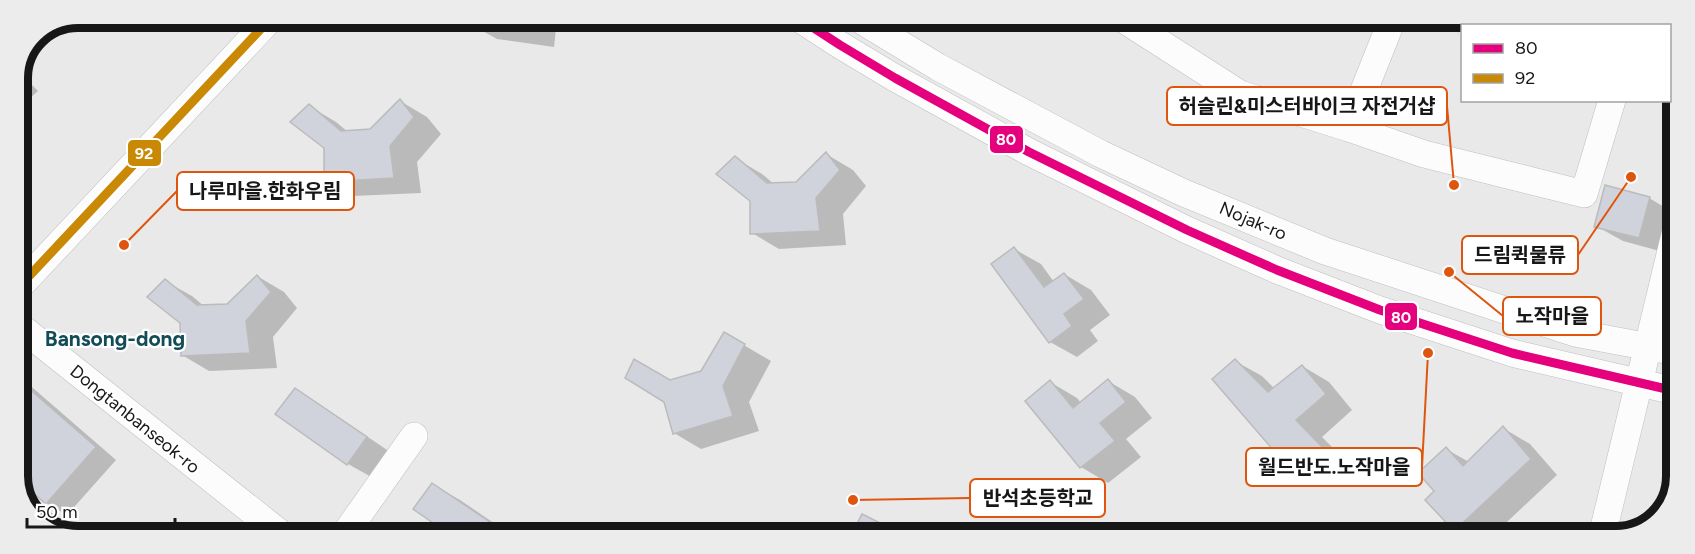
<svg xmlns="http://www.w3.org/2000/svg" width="1695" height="554" font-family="Figtree,'Noto Sans KR',sans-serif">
<rect width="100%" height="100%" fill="#e9e9ea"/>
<!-- shadow -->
<g fill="#0003">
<path d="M470,19H557L554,47L497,39L470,24Z"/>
<path d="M20,73L38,91L18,109V78Z"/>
<path d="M400,101L427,117L441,134L417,162L421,193L353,196L326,181L325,148L309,106L336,122L348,132L371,131Z"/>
<path d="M826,154L853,170L866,186L843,214L846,245L779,249L752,233L751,200L735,158L762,174L774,184L797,183Z"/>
<path d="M1649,198L1676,214L1667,253L1623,241L1596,226Z"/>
<path d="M1014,249L1041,264L1054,282L1064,274L1091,290L1110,315L1090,330L1098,341L1077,357L1050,342Z"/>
<path d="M257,276L284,292L297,308L273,337L277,368L209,371L182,355V322L165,281L192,296L205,307L227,306Z"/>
<path d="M725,334L771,361L749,402L759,431L701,449L674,433L670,381L702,372Z"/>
<path d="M1235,361L1262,376L1275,389L1302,366L1329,382L1352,410L1322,437L1350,465L1321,487L1294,472Z"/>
<path d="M18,375L116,460L67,515L46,503L29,488L24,494L18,480Z"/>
<path d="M1108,381L1135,397L1152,418L1126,439L1141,457L1108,483L1081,467L1027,401L1050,382L1077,398L1081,403Z"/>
<path d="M295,390L322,406L393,454L375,479L348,464L277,413Z"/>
<path d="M1503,428L1530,444L1557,475L1492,536H1466L1455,530L1446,449L1469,462Z"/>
<path d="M433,485L460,500L510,534H451L415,508Z"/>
</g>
<!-- building -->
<g fill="#d0d3dc" stroke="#bbbbbc" stroke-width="1.5">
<path d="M400,99L414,117L390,146L394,178L324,182V148L290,122L309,104L341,131L370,129Z"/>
<path d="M826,152L840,170L816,198L820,231L750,234V201L716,174L735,156L767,183L796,182Z"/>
<path d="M1605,185L1650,197L1639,238L1594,227Z"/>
<path d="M1014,247L1044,287L1064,273L1084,299L1064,314L1072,326L1049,343L991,264Z"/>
<path d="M257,275L271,292L246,321L250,353L181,356L180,323L147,297L165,279L197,305L227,304Z"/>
<path d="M724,332L745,344L723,386L733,416L673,434L664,402L625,378L634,359L670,380L701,371Z"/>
<path d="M1235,359L1268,392L1302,365L1326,394L1296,420L1324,449L1293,473L1212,379Z"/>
<path d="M18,379L96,447L46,504L18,480Z"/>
<path d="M1108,379L1126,402L1100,423L1115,441L1080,468L1025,401L1050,380L1073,408Z"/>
<path d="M295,388L367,437L347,465L275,414Z"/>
<path d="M1503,426L1531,459L1454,531L1425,500L1434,491L1418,473L1446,447L1463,466Z"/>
<path d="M432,483L508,534H449L413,509Z"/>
<path d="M862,514L904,535H851Z"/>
</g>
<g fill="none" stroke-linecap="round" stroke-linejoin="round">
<!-- minor casing -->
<g stroke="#bfbfc0" stroke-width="28">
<g id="minor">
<path d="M800,19L840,45L895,78L1029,152L1187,230L1277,270L1380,310L1512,353L1675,391"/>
<path d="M859,19L938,67L1101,154L1184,193L1325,251L1575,333L1676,352"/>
<path d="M1123,19L1240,94L1349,128L1424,154L1584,194L1612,100"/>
<path d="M1464,20L1480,26"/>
<path d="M1670,89L1677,92"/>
<path d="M1349,128L1392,20"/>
<path d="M18,288L271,18"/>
<path d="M18,325L281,534"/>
<path d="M345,534L414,436"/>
<path d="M1602,536L1676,230"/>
</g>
</g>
<!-- minor -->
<use href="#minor" stroke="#fcfcfc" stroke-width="27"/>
<!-- bus-1 casing -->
<g stroke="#fff" stroke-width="14">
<path id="bus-1" d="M800,19L840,45L895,78L1029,152L1187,230L1277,270L1380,310L1512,353L1675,391"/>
</g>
<!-- bus-2 casing -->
<g stroke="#fff" stroke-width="14">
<path id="bus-2" d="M18,288L271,18"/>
</g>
<!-- bus-1 -->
<use href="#bus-1" stroke="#e5007d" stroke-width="9"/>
<!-- bus-2 -->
<use href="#bus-2" stroke="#ca8905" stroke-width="9"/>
</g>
<g text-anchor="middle" stroke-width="4.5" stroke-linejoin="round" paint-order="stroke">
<!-- street labels -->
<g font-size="18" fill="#171718" stroke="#fff">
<text transform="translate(1253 221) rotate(23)" y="6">Nojak-ro</text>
<text transform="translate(135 419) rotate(39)" y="6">Dongtanbanseok-ro</text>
</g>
<!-- quarter labels -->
<g font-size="21" font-weight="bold" fill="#124c57" stroke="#fff">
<text x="115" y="346">Bansong-dong</text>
</g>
</g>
<!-- crop -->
<path d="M0 0H1695V554H0ZM78 28H1616A50 50 0 0 1 1666 78V476A50 50 0 0 1 1616 526H78A50 50 0 0 1 28 476V78A50 50 0 0 1 78 28Z" fill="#ececed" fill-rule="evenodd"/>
<path fill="none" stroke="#171718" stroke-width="8" d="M78 28H1616A50 50 0 0 1 1666 78V476A50 50 0 0 1 1616 526H78A50 50 0 0 1 28 476V78A50 50 0 0 1 78 28Z"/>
<!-- callouts -->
<path fill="none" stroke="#de560d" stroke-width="2" d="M1454 185L1447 106M124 245L177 191M1631 177L1578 255M1449 272L1503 316M1428 353L1422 467M853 500L970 498"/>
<g fill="#de560d" stroke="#fff" stroke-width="2">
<circle cx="1454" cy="185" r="6"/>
<circle cx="124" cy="245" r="6"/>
<circle cx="1631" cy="177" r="6"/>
<circle cx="1449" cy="272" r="6"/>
<circle cx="1428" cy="353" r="6"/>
<circle cx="853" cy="500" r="6"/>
</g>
<g fill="#fff" stroke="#de560d" stroke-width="2">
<rect x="1167" y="87" width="280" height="38" rx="6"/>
<rect x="177" y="172" width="177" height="38" rx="6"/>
<rect x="1462" y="236" width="116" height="38" rx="6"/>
<rect x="1503" y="297" width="98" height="38" rx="6"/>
<rect x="1246" y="448" width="176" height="38" rx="6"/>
<rect x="970" y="479" width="135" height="38" rx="6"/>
</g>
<g font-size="20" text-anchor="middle" font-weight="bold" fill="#171718">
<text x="1307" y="113">허슬린&amp;미스터바이크 자전거샵</text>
<text x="265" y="198">나루마을.한화우림</text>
<text x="1520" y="262">드림퀵물류</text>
<text x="1552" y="323">노작마을</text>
<text x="1334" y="474">월드반도.노작마을</text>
<text x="1038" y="505">반석초등학교</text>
</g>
<g stroke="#fff" stroke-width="2">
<rect x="989" y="125" width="35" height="29" rx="6" fill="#e5007d"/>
<rect x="127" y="139" width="35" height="28" rx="6" fill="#ca8905"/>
<rect x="1384" y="302" width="34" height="29" rx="6" fill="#e5007d"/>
</g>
<g font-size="16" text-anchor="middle" font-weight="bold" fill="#fff">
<text x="1006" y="145">80</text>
<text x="144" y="159">92</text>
<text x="1401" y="323">80</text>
</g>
<!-- legend -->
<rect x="1461" y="24" width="210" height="78" fill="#ffffff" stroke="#a2a2a3" stroke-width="1.5"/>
<rect x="1473" y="44" width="30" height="9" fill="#e5007d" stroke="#a2a2a3" stroke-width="1.5"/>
<text x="1515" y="54" font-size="18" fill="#171718">80</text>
<rect x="1473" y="74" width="30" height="9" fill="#ca8905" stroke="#a2a2a3" stroke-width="1.5"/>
<text x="1515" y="84" font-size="18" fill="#171718">92</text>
<!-- scale -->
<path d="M27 518v9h148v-9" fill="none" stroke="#171718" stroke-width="3"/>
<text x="36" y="518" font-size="18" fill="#171718" stroke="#ffffff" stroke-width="4.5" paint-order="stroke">50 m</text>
</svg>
